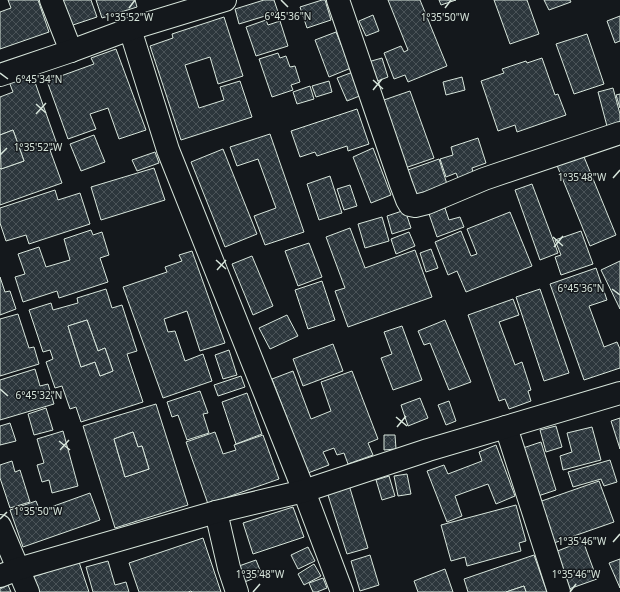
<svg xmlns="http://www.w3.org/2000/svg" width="620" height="592" font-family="'Noto Sans',sans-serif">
<defs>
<pattern id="building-cross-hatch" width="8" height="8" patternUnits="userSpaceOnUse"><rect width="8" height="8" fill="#2c363c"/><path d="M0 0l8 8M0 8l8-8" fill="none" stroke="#4a5358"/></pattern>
</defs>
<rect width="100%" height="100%" fill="#14181c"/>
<!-- building -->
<g fill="url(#building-cross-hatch)" stroke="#d8e6dc" fill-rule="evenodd">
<path d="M8,0H38L49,32L0,49V12L11,8Z"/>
<path d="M64,0H91L97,17L70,26L61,1Z"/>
<path d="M96,0H135L137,7L102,18Z"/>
<path d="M264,0H274L278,12L239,24L235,9Z"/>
<path d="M322,0H325L331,20L307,28L300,7Z"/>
<path d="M388,0H420L447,66L408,82L405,75L394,79L384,53L401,46L404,52L408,50Z"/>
<path d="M439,0H456L441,5Z"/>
<path d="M494,0H527L539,34L510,44Z"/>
<path d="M544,0H570L571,2L549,10Z"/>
<path d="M373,15L379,31L366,36L359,21Z"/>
<path d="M620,16V41L615,43L607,21Z"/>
<path d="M224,17L243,76L218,84L210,57L185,65L199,108L224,100L220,87L240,81L252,117L181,140L150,46L173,38L172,34Z"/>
<path d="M266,20L268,25L280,21L288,46L256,56L246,27Z"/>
<path d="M336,32L351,68L329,77L315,40Z"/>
<path d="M587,34L604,84L574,94L556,44Z"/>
<path d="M116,49L146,130L119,139L108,108L90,114L96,129L68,139L47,81L94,64L91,58Z"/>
<path d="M278,53L280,58L286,56L290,67L295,66L300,82L291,85L293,90L272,97L259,59Z"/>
<path d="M382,58L388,77L375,82L368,62Z"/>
<path d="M542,58L555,95L558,94L566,115L517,132L515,125L498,131L481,81L504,73L502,69L526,61L527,63Z"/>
<path d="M31,71L58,147L50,150L62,183L0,205V168L1,169L24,161L13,130L0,135V97L13,92L8,79Z"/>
<path d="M353,72L362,95L347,101L337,78Z"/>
<path d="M462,77L465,90L446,95L443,82Z"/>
<path d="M329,81L332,92L316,97L312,86Z"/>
<path d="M310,86L314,99L297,104L293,92Z"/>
<path d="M613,88L620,114V127L608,130L598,92Z"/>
<path d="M410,91L434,158L405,168L381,101Z"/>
<path d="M620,94V108L616,95Z"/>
<path d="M357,109L369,144L348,151L347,146L317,156L315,152L300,157L291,131Z"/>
<path d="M13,130L24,161L1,169L0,135Z"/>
<path d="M270,134L304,232L265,245L254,216L276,208L258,159L237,166L230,147Z"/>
<path d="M94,135L105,162L81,171L70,144Z"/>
<path d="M478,138L486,163L472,168L473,173L458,178L456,173L446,177L440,159L453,155L451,147Z"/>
<path d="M373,148L391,195L371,203L353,157Z"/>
<path d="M223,149L257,234L225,247L191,162Z"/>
<path d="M155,152L159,163L137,171L132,160Z"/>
<path d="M582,152L616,235L590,246L556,163Z"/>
<path d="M439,159L447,184L416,195L408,170Z"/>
<path d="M154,168L165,200L101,220L91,187Z"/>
<path d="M330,176L342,213L319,220L307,184Z"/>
<path d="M532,184L558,253L540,260L515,190Z"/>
<path d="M350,185L357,206L344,210L337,189Z"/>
<path d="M55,190L58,200L80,193L90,224L29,244L26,235L6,241L0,223V208Z"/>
<path d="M445,208L449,220L460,217L464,227L437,237L429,214Z"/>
<path d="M405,210L411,228L392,234L387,216Z"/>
<path d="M510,212L532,266L466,292L457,271L448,275L435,242L461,231L471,256L477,254L467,229Z"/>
<path d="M382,217L389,241L365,248L358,224Z"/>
<path d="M350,228L365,268L415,250L432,297L348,327L335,291L345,288L326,237Z"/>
<path d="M91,230L93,235L102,232L109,255L100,258L108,282L59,298L57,291L23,302L15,277L25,274L18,254L39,247L46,267L70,260L64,239Z"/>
<path d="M581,231L593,264L561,275L555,257L561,255L555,240Z"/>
<path d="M409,232L415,246L396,254L391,239Z"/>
<path d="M309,243L322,277L298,286L285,251Z"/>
<path d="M431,249L438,268L426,272L420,253Z"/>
<path d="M192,251L225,343L200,351L187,311L164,319L168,332L175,331L185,361L203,354L212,381L163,398L123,287L167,272L165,267L182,261L179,255Z"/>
<path d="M252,256L273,306L253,315L232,264Z"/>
<path d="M620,261V309L601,270Z"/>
<path d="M596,268L607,300L589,306L604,347L617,342L620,349V368L584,380L550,284Z"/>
<path d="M0,277L5,292L10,291L16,309L0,315Z"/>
<path d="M322,281L335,320L308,329L295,290Z"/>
<path d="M106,289L112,308L122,305L137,351L127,354L143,402L81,422L76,407L70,409L62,386L55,388L46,362L53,359L50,350L43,352L29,310L51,303L53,310L78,303L77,298ZM87,320L98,351L105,348L113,371L100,376L95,362L81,367L68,326Z"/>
<path d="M540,289L569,373L544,381L516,297Z"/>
<path d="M513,299L519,315L499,322L515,365L522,362L531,390L528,391L531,401L509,409L505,399L499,401L468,315Z"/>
<path d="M18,314L29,348L34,347L39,364L0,376V319Z"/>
<path d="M287,315L298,336L270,349L259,328Z"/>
<path d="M87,320L98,351L105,348L113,371L100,376L95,362L81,367L68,326Z"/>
<path d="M445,320L471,382L449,390L430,343L424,345L418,331Z"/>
<path d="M402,326L422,380L393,390L381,358L392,354L384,332Z"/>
<path d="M333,344L343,371L303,386L293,359Z"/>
<path d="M229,350L237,375L223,379L215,355Z"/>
<path d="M35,369L40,386L48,384L54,404L0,420V380Z"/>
<path d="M293,371L311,419L331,411L321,382L352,371L378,439L368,443L373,455L348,464L344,453L337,455L334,448L323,452L329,465L308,473L272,379Z"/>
<path d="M241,376L245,387L218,396L214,385Z"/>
<path d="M200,391L208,413L203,414L209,433L187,440L178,415L172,417L167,402Z"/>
<path d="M247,393L262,434L236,444L222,402Z"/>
<path d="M420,398L428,418L408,426L401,405Z"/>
<path d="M449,401L456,421L446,425L438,405Z"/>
<path d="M156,404L188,505L115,528L83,426ZM133,432L138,447L142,446L149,469L125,477L114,439Z"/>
<path d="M46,408L53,430L34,435L28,414Z"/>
<path d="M620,418V449L611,421Z"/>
<path d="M10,423L16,441L0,445V426Z"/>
<path d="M556,426L562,447L546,452L540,430Z"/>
<path d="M592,427L601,460L563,470L560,456L572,452L567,433Z"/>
<path d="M63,431L78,486L52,493L49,480L42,482L37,465L44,463L37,439Z"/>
<path d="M133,432L138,447L142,446L149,469L125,477L114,439Z"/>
<path d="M215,432L223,454L236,450L234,445L263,435L279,479L208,504L186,442Z"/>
<path d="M384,435H395L396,449L384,450Z"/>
<path d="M541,442L556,490L532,498L517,450Z"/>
<path d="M496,445L515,496L496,504L488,484L455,496L462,516L447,522L427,471L444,465L448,474L482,461L479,452Z"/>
<path d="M610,460L617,482L604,486L601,479L573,487L568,472Z"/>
<path d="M12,461L15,472L20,470L30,502L10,508L0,478V465Z"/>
<path d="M407,474L411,494L398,496L394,476Z"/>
<path d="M389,476L395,496L382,500L376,480Z"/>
<path d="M599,481L614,522L551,544L536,503Z"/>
<path d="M349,485L368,548L347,554L327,492Z"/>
<path d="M90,493L100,520L23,547L10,510L36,501L40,511Z"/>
<path d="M516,505L526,541L519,543L521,551L467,566L465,557L451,561L441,525Z"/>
<path d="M293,507L304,537L253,554L243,523Z"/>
<path d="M203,538L221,592H192L191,591L188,592H139L129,563Z"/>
<path d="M583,541L597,579L569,589L555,552Z"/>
<path d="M308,547L315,561L298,569L291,555Z"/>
<path d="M370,555L379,585L360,591L351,561Z"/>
<path d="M534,555L547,592H526L524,586L506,592H468L464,579Z"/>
<path d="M77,556L89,592H37L32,577L48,572L46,567Z"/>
<path d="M620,559V588L609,563Z"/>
<path d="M256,560L262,575L242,583L236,567Z"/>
<path d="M108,561L115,585L126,582L129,592H93L86,567Z"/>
<path d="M314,564L321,576L304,585L298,574Z"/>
<path d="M445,569L453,592H418L414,581Z"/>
<path d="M323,578L327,588L317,592H313L309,583Z"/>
<path d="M8,585L11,592H0V589Z"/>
<path d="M524,586L526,592H506Z"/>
</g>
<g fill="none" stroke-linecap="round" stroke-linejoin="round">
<!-- minor casing -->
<g stroke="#d8e6dc" stroke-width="24">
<g id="minor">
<path d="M51,0L71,51"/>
<path d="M338,0L401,184L407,200L410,205L415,206L427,203L484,179L620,133"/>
<path d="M130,29L168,150L304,491L342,592"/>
<path d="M0,75L71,51L130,29L225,0"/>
<path d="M506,427L559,592"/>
<path d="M216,512L229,568L237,592"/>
<path d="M0,526L28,592"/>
<path d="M0,576L18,569L216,512L304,491L428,450L620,393"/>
</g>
</g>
<!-- minor -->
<use href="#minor" stroke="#14181c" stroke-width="22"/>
</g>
<!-- ticks -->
<path fill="none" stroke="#d8e6dc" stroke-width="1.5" d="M281,0L288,7M129,8L135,0M445,8L451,0M0,73L8,79M373,80L383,89M373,90L382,79M36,104L46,113M36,114L46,103M0,155L7,148M613,178L620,170M553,237L563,246M554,247L563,236M216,260L226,269M217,270L226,260M612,289L620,295M0,389L8,396M396,417L407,426M397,427L406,416M59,441L70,450M60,450L69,440M0,519L7,512M613,542L620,534M253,592L260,584M570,592L576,584"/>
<g font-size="10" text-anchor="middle" fill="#d8e6dc" stroke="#14181c" stroke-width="3" stroke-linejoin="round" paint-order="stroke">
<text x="288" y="20">6°45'36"N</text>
<text x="129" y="21">1°35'52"W</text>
<text x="445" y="21">1°35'50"W</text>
<text x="39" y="83">6°45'34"N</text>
<text x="38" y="151">1°35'52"W</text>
<text x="582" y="181">1°35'48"W</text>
<text x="581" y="292">6°45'36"N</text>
<text x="39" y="399">6°45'32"N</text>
<text x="38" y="515">1°35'50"W</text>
<text x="582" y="545">1°35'46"W</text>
<text x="260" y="578">1°35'48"W</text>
<text x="576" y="578">1°35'46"W</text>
</g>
</svg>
